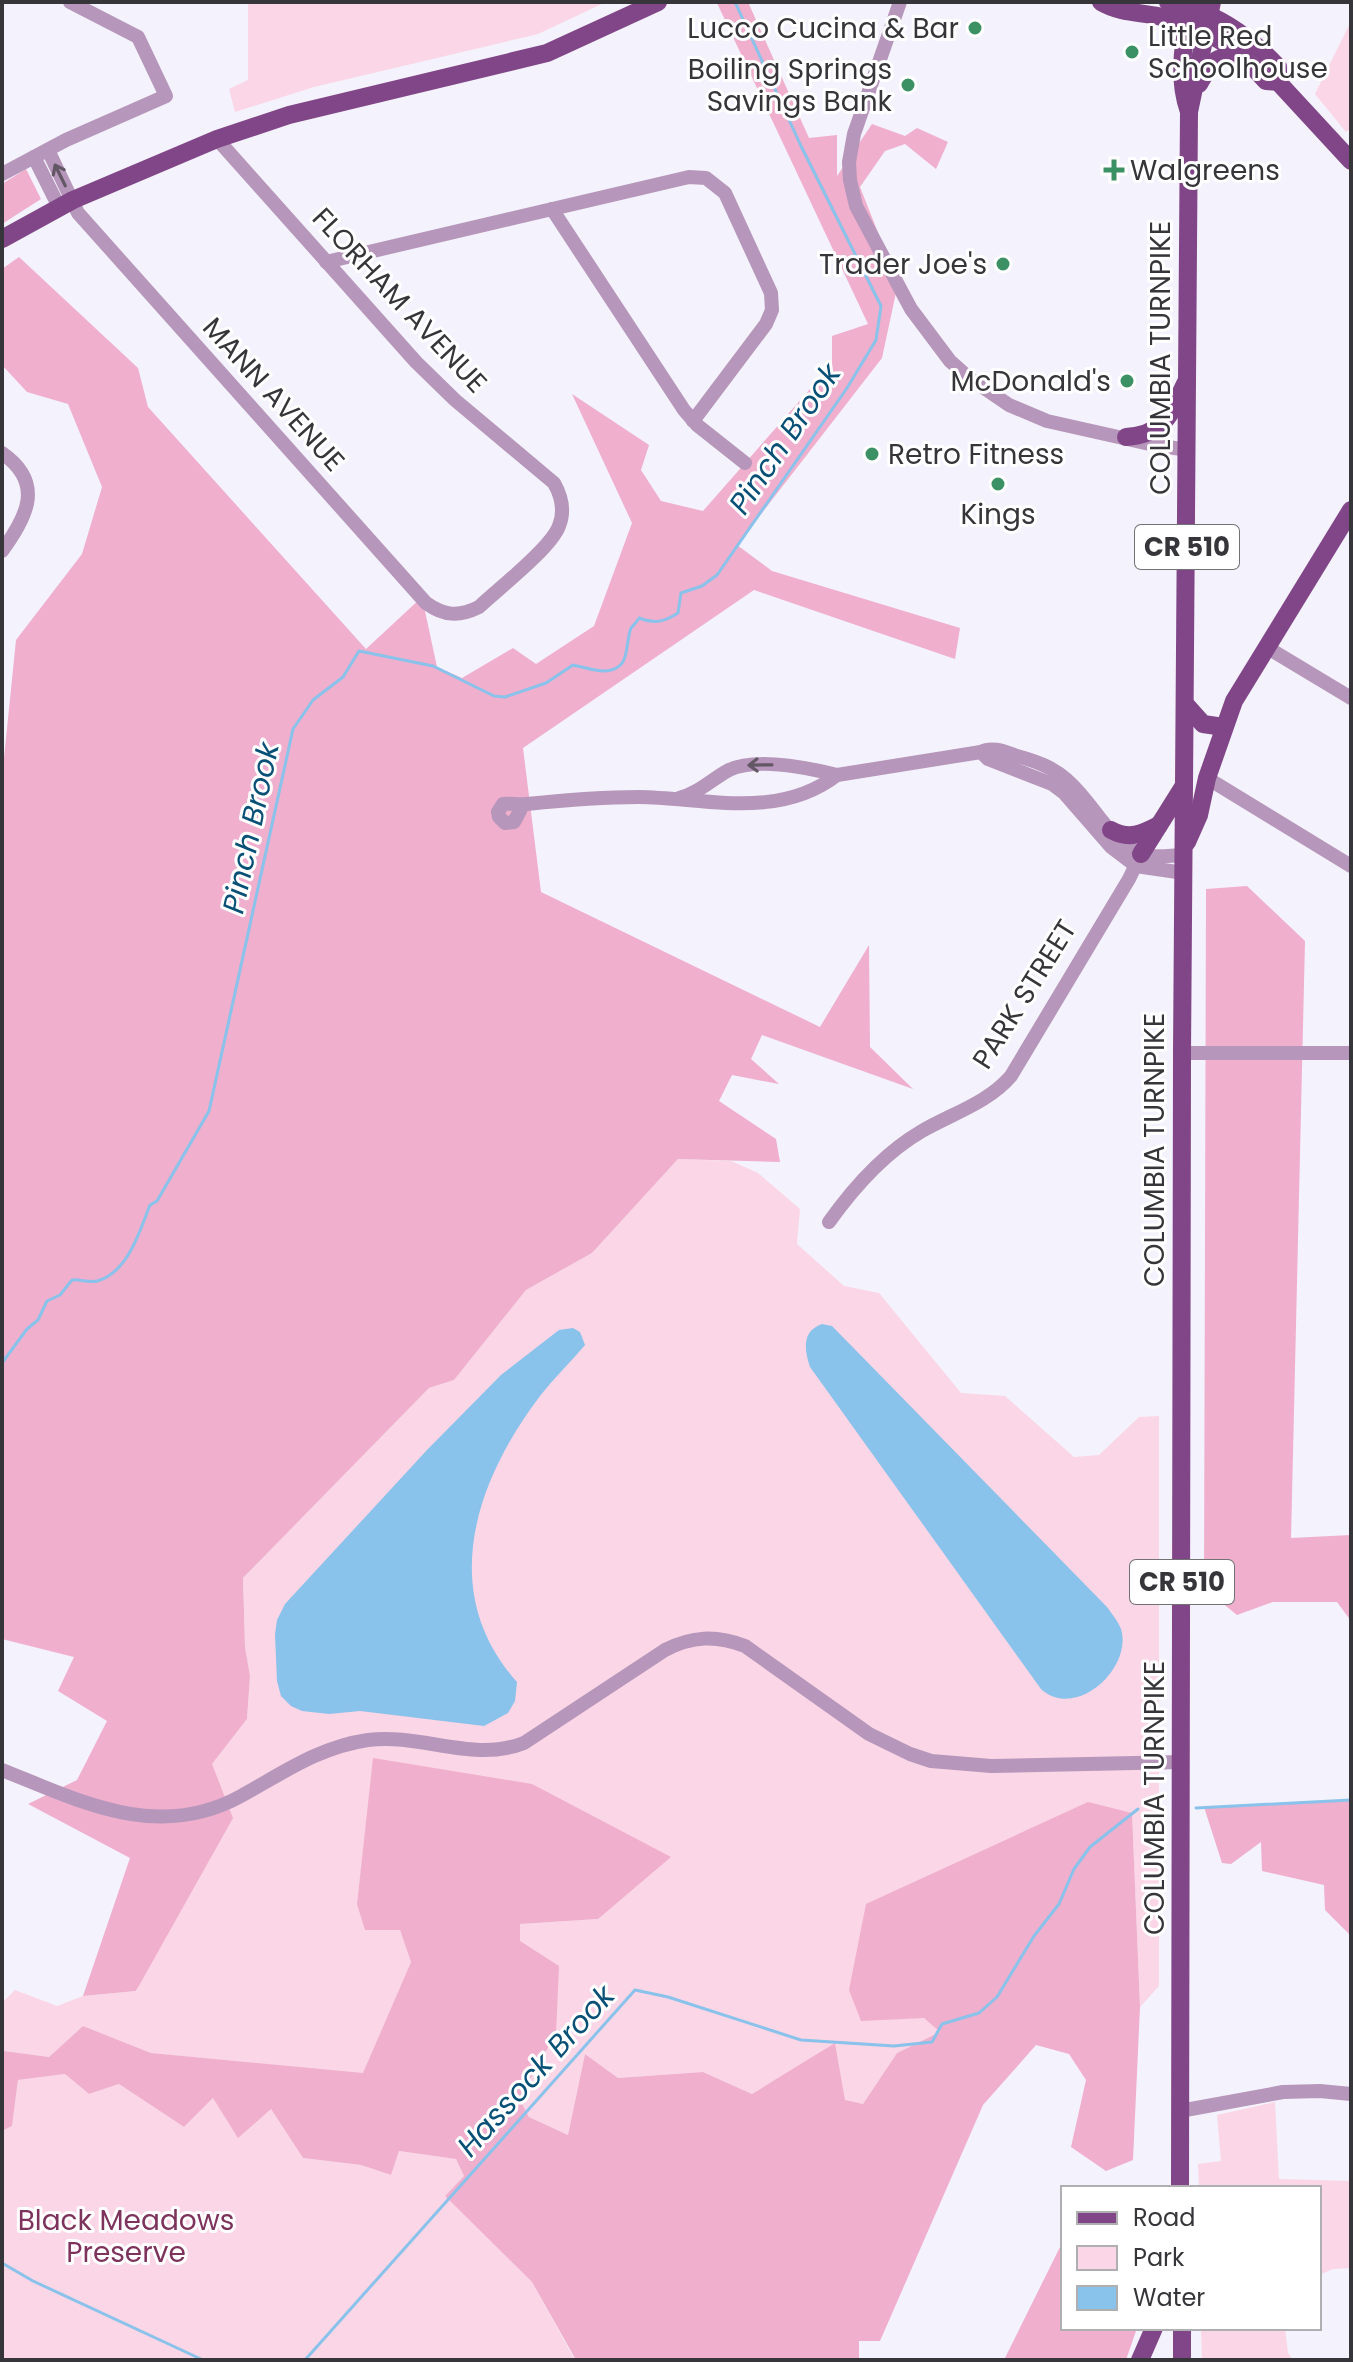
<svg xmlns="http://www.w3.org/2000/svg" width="1353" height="2362" font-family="Poppins,sans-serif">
<rect width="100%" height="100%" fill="#f4f2fc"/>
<!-- green -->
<g fill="#fbd6e6">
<path d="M248,2H606L538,34L314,87L235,112L229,89L248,80Z"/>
<path d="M1351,21V128L1346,132L1315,94Z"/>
<path d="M678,1159L731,1161L758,1173L800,1209L797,1244L844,1286L879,1293L961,1393L1005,1396L1074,1457L1099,1455L1139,1417L1159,1416V1986L1140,2007L1132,1814L924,2018L941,2032L897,2053L863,2104L845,2101L835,2044L752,2094L703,2072L618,2078L585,2054L568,2135L529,2117L519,2098L556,2034L519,1941L520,1924L598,1919L374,1758L357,1904L400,1930L411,1962L363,2074L151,2053L83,2026L49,2057L4,2051L2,2003L15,1990L57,2006L83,1996L137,1991L212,1764L247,1719L250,1676L245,1647L243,1578L429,1388L454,1380L526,1290L592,1253Z"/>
<path d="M65,2074L89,2094L119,2084L184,2127L213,2098L271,2109L303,2158L361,2165L391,2175L399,2151L456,2159L464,2176L445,2196L532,2282L575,2360H2V2131L12,2126L18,2080Z"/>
<path d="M1275,2102L1279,2179L1351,2181V2268L1333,2269L1319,2275V2188H1199L1198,2164L1221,2161L1217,2115Z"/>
<path d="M1201,2328H1285L1288,2353L1293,2360H1202Z"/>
</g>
<!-- forest -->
<g fill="#efafcd">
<path d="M748,2L809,138L837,135V176L872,124L905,136L917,128L948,142L936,169L905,144L885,151L860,187L898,283L882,358L737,545L772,571L960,628L955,659L754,590L523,748L541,892L820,1027L869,945L870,1047L913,1089L762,1035L751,1059L779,1084L732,1075L719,1101L776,1139L780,1162L678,1159L592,1253L526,1290L454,1380L429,1388L243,1578L245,1647L250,1676L247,1719L212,1764L233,1818L136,1991L83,1996L130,1858L28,1804L77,1780L107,1721L58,1691L74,1657L2,1639V778L16,640L82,554L102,487L68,404L27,392L2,365V269L19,257L138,368L148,407L366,649L422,597L437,667L462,678L513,648L536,664L594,626L632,523L572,394L649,445L641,470L661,501L703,511L832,364V336L868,324L717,3Z"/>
<path d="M26,169L41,199L2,224V184Z"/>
<path d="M1247,886L1305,941L1291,1538L1351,1535V1621L1337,1602H1273L1237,1615L1204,1588L1206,889Z"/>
<path d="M373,1758L532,1784L671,1857L598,1919L520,1924V1941L559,1966L556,2034L519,2098L529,2117L568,2135L585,2054L618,2078L703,2072L752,2094L835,2043L845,2100L863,2104L897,2053L940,2032L924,2018L861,2021L849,1990L866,1904L1088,1802L1132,1813L1140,2007L1133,2160L1106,2171L1071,2147L1086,2080L1069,2054L1036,2045L983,2105L880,2341H859V2360H576L532,2282L445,2196L464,2176L456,2159L399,2151L391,2175L361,2165L303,2158L271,2109L238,2138L213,2098L184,2127L119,2084L89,2094L65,2074L18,2080L12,2126L2,2131V2047L4,2051L49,2057L83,2026L151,2053L363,2073L411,1962L400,1930H365L357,1904Z"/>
<path d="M1351,1801V1936L1325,1910L1324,1885L1262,1871L1261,1842L1231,1864L1222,1863L1204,1807Z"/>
<path d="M1063,2241V2328H1137L1126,2360H1004Z"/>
</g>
<!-- water -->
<g fill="#89c2ea">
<path d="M822,1324L832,1326L1107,1607C1111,1613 1118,1621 1121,1629C1133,1668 1076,1721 1041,1689L810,1367C804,1349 802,1331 822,1324Z"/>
<path d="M573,1328L580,1332L585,1345C570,1363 554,1378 540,1396C475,1482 437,1592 517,1682L515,1701L508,1713L484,1726L360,1711L329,1714L302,1711L291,1706L281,1696L277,1681L275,1634L277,1620L285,1604L427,1450L501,1375L559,1330Z"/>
</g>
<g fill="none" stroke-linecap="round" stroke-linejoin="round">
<!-- stream -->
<g stroke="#89c2ea" stroke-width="3">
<path d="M2,1363L27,1329L38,1320L47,1301L60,1295L72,1280C80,1279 88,1283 97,1281C128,1273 140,1230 150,1205L157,1201L209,1111L293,729L313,700L343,677L359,651L433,666L494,696L505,697L546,683L573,665C583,667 594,671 604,671C632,670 624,646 631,628C632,627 639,619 639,618C655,624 664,622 678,613L681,593L702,586L717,575L847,388L876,340L881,306L801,146L735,2"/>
<path d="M1196,1808L1351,1800"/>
<path d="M2,2263L33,2281L203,2360"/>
<path d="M305,2360L635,1990L668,1997L801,2040L894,2046L932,2042L942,2024L979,2013L997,1997L1034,1936L1059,1904L1074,1869L1090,1847L1138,1809"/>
</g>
<!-- minor -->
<g stroke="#b696bb" stroke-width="14">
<path d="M900,2L854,134L849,162L850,180L856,206L911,309L950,361L968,377L1009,405L1047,421L1154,445L1188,450"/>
<path d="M48,150L78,213L426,603C444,616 459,617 479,607C498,589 551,548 559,526C565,511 562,497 554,483L455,400L416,362L217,139"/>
<path d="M34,157L59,207"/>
<path d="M2,174L66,140L166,96L138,37L70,2"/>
<path d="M552,209L684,410L697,425L745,463"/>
<path d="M326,262L689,177L706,178L725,193L771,293L772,310L766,324L693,421"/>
<path d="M2,453C45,483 27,517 2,551"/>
<path d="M1268,648L1351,698"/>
<path d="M981,752L988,759L1052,784L1064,793L1111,847L1136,866L1184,873"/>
<path d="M1207,778L1351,866"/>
<path d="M679,798C699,793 712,779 729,770C756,757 809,768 837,775"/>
<path d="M523,805L514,822L505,823L499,817L498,812L503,804C511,803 519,805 527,804C565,800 601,797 639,797C705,798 779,820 837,775L981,752C993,746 1005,752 1017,756C1035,761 1053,767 1067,780C1093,802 1108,840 1141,854C1154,859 1171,855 1184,855"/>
<path d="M1182,1053H1351"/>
<path d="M829,1222C854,1187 884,1153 922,1131C951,1114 988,1103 1011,1076L1129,879L1141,854"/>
<path d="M2,1770C80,1801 158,1842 241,1796C283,1773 319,1747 368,1740C421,1733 473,1763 524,1743L665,1650C692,1636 716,1635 745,1646L869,1734L910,1754L931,1761L991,1766L1182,1762"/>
<path d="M1180,2111L1283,2092L1320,2091L1351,2094"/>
</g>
<!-- major -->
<g stroke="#804688" stroke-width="18">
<path d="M1101,2C1121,14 1145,12 1167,18C1206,27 1240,51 1266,81L1278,82L1351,161"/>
<path d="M1168,2C1213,11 1247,34 1278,67V82"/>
<path d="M1199,84C1211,63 1216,51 1243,61"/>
<path d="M1189,112C1178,81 1182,49 1189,17"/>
<path d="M2,239L73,200L217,139L289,115L547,53L658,2"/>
<path d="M1126,437C1166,434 1170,414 1186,382"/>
<path d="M1186,705L1203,724L1217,726"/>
<path d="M1111,830C1129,840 1142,834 1159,825"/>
<path d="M1187,842L1199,815L1207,778L1234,701L1351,510"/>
<path d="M1141,854L1183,787"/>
<path d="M1180,2188L1182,1053L1189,112L1212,2"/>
<path d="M1182,2328V2360"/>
<path d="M1140,2360L1154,2328"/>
</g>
</g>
<!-- one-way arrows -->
<defs><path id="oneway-shaft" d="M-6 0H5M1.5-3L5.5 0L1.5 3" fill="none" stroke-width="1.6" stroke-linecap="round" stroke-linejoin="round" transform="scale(2)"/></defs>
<g stroke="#635766">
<use href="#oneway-shaft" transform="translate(60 175) rotate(-116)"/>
<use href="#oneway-shaft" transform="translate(760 765) rotate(179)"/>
</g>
<!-- markers -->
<g fill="#3c9164" stroke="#fff" stroke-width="3">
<circle cx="975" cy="28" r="8"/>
<circle cx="1132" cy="52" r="8"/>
<circle cx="908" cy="85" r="8"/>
<path d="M1110 158h8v8h8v8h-8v8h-8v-8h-8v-8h8z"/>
<circle cx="1003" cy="264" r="8"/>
<circle cx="1127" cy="381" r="8"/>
<circle cx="872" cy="454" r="8"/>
<circle cx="998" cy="484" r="8"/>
</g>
<g text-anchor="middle" stroke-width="6" stroke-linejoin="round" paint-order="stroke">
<!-- shield labels -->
<g fill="#fff" stroke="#727274" stroke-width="2">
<rect x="1135" y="525" width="104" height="44" rx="6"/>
<rect x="1130" y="1560" width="104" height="44" rx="6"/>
</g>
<g font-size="26" font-weight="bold" fill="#363539">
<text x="1187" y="556">CR 510</text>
<text x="1182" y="1591">CR 510</text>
</g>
<!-- poi labels -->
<g font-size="28" fill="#363539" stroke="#fff" text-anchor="end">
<text x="959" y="38">Lucco Cucina &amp; Bar</text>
<text x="1148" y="46" text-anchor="start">Little Red<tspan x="1148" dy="32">Schoolhouse</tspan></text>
<text x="892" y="79">Boiling Springs<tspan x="892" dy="32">Savings Bank</tspan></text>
<text x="1130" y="180" text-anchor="start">Walgreens</text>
<text x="987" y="274">Trader Joe's</text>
<text x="1111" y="391">McDonald's</text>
<text x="888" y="464" text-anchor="start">Retro Fitness</text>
<text x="998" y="524" text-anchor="middle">Kings</text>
</g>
<!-- street labels -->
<g font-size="28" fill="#363539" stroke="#fff">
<text transform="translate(400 300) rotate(47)" y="10">FLORHAM AVENUE</text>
<text transform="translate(1160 358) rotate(-90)" y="10">COLUMBIA TURNPIKE</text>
<text transform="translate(274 394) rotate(48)" y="10">MANN AVENUE</text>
<text transform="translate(1024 994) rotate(-58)" y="10">PARK STREET</text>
<text transform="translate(1154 1150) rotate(-90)" y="10">COLUMBIA TURNPIKE</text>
<text transform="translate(1154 1798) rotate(-90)" y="10">COLUMBIA TURNPIKE</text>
</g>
<!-- park labels -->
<g font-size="28" fill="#7d335b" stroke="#fff">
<text x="126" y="2230">Black Meadows<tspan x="126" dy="32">Preserve</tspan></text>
</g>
<!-- water labels -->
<g font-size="30" font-style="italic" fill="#095077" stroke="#fff">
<text transform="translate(785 439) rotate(-56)" y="10">Pinch Brook</text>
<text transform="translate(251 828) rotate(-78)" y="10">Pinch Brook</text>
<text transform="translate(536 2071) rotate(-48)" y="10">Hassock Brook</text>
</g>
</g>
<!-- border -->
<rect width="1353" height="2362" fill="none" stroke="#363539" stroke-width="8"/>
<!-- legend -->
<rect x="1061" y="2186" width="260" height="144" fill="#ffffff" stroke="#afaeb0" stroke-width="2"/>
<rect x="1077" y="2212" width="40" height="12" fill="#804688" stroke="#afaeb0" stroke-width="2"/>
<text x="1133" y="2226" font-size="24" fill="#363539">Road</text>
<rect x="1077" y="2246" width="40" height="24" fill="#fbd6e6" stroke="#afaeb0" stroke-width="2"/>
<text x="1133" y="2266" font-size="24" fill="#363539">Park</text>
<rect x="1077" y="2286" width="40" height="24" fill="#89c2ea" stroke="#afaeb0" stroke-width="2"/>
<text x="1133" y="2306" font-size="24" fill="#363539">Water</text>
</svg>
